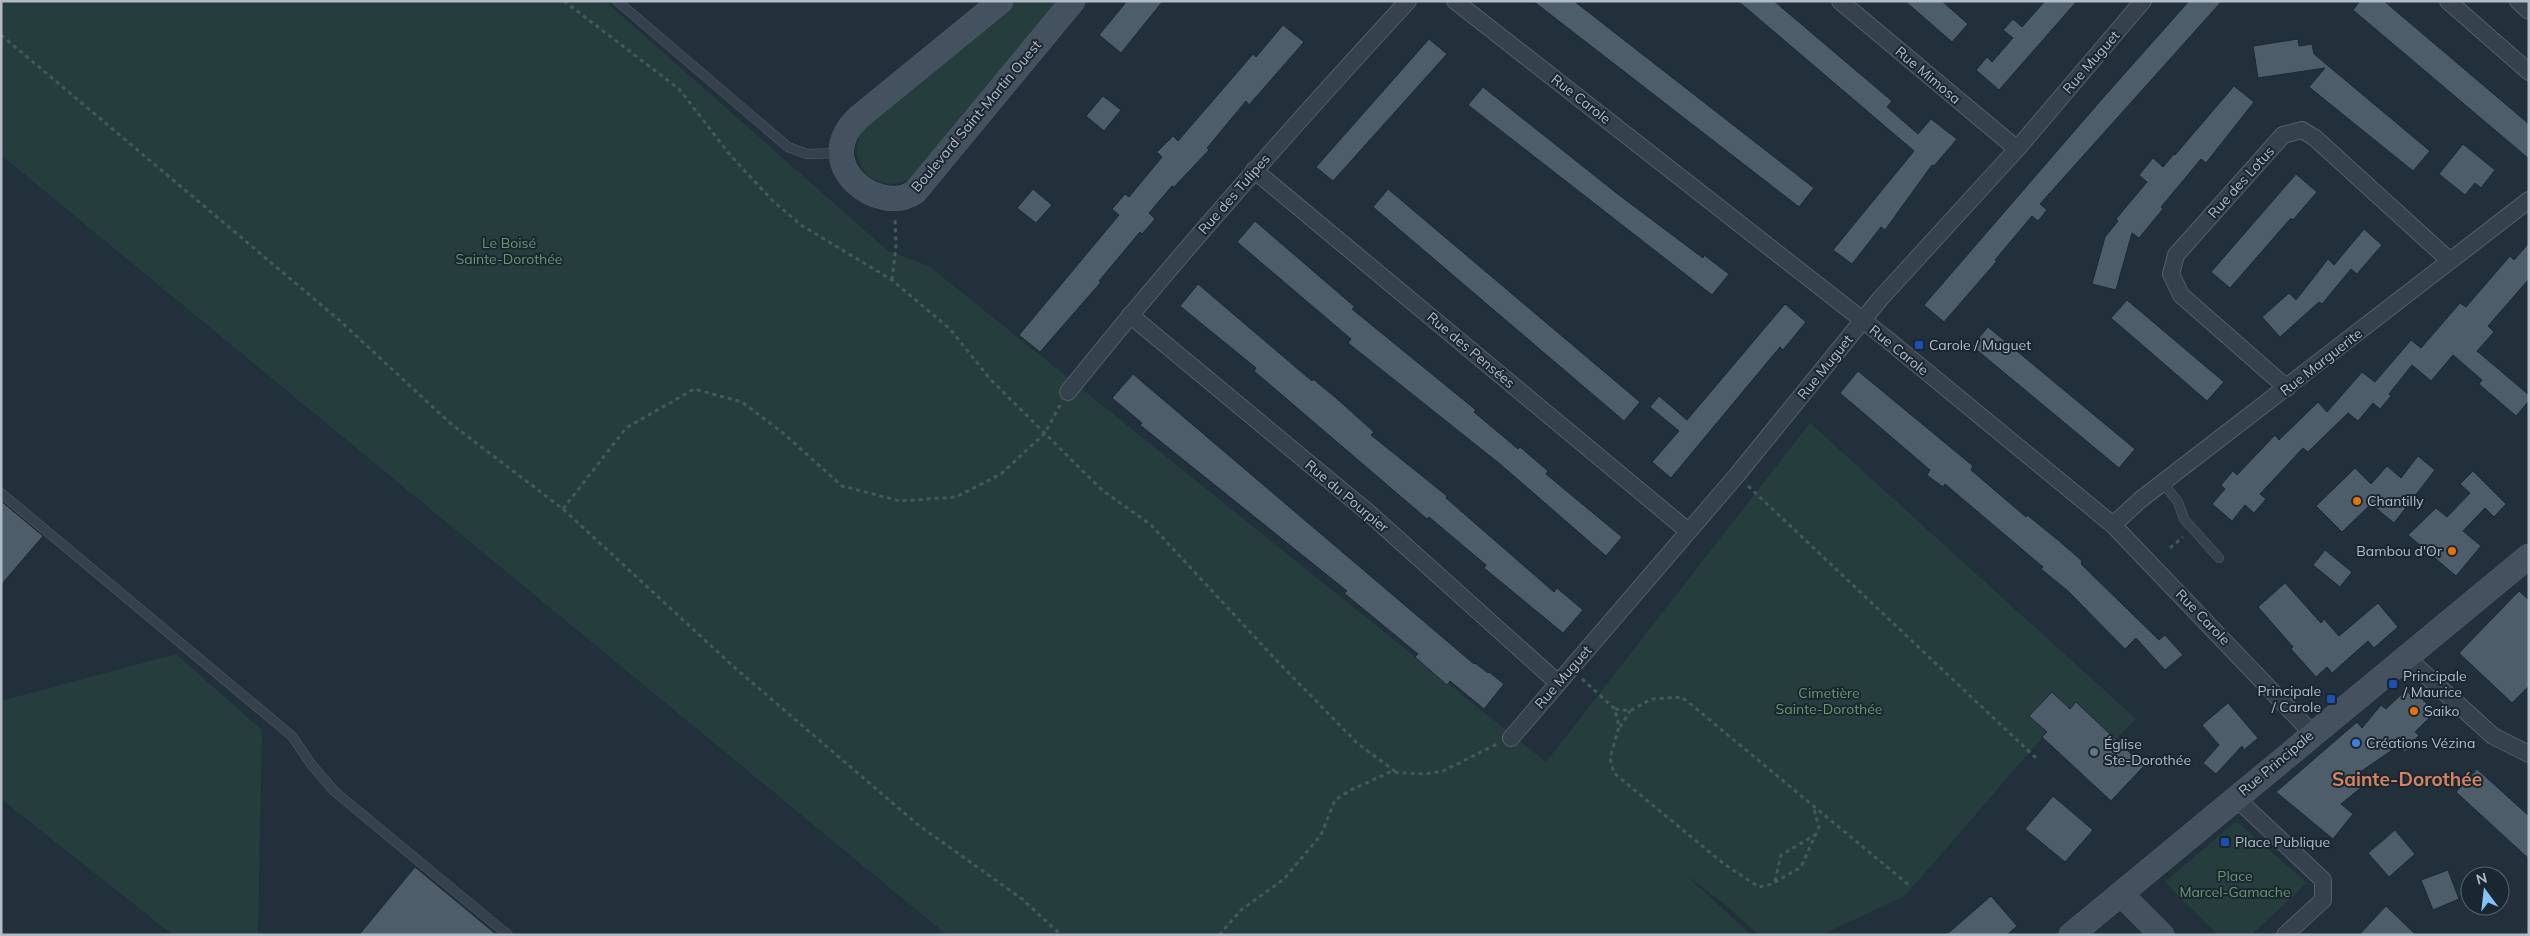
<svg xmlns="http://www.w3.org/2000/svg" width="2530" height="936" font-family="Mulish,sans-serif">
<rect width="100%" height="100%" fill="#22303b"/>
<!-- green -->
<g fill="#253e3d">
<path d="M1,1H605L888,251L929,266L1546,762L1810,423L2136,719L2116,739L2076,703L2070,709L2051,693L2030,716L2047,732L1905,896L1821,935H1759L1722,902L1686,875L1751,935H947L1,155Z"/>
<path d="M1017,1H1057L910,179C876,196 845,164 862,131Z"/>
<path d="M176,654L262,730L258,935H173L1,799V701Z"/>
<path d="M2236,821L2307,883L2251,935H2218L2165,882Z"/>
</g>
<!-- building -->
<g fill="#4d5d69" stroke="#1d2932">
<path d="M1127,1H1163L1121,53L1099,35Z"/>
<path d="M1533,1H1574L1814,188L1799,207Z"/>
<path d="M1738,1H1774L1892,101L1887,107L1918,134L1931,119L1957,139L1934,166L1932,165L1885,230L1881,227L1852,264L1833,250L1914,151Z"/>
<path d="M1905,1H1942L1968,24L1952,42Z"/>
<path d="M2045,1H2077L1999,90L1976,70L1987,57L1992,62L2013,38L2003,30L2013,19L2022,27Z"/>
<path d="M2189,1H2222L2040,204L2047,210L2038,221L2032,216L1995,260L1997,261L1944,322L1924,305L2102,99Z"/>
<path d="M2360,1H2384L2529,124V159L2353,10Z"/>
<path d="M1283,25L1304,42L1249,105L1246,101L1207,148L1209,150L1174,187L1172,186L1149,213L1155,219L1142,234L1140,232L1099,281L1101,282L1040,352L1019,335L1119,215L1112,209L1125,194L1129,197L1162,157L1157,152L1173,136L1178,141L1253,54L1256,57Z"/>
<path d="M1429,39L1447,54L1333,181L1316,167Z"/>
<path d="M2298,39L2299,46L2312,44L2314,54L2430,151L2413,171L2309,87L2325,68L2258,78L2253,46Z"/>
<path d="M2234,86L2254,102L2206,163L2201,159L2161,207L2163,209L2139,238L2132,233L2116,290L2092,284L2105,237L2118,221L2116,219L2147,182L2139,175L2153,158L2163,167L2174,154L2175,155Z"/>
<path d="M1483,87L1619,195L1703,258L1704,255L1729,274L1712,295L1468,105Z"/>
<path d="M1103,96L1121,110L1104,131L1086,116Z"/>
<path d="M2463,144L2495,170L2481,188L2475,183L2465,195L2439,174Z"/>
<path d="M2296,174L2317,192L2293,220L2291,218L2230,288L2211,272Z"/>
<path d="M1033,189L1052,205L1036,223L1017,208Z"/>
<path d="M1388,189L1640,402L1624,421L1373,207Z"/>
<path d="M1255,221L1355,307L1352,309L1476,410L1474,412L1518,449L1520,447L1548,471L1546,474L1622,537L1606,556L1500,464L1348,343L1351,339L1237,242Z"/>
<path d="M2364,229L2382,245L2357,274L2351,269L2322,304L2319,302L2280,337L2262,317L2289,293L2296,300L2328,259L2334,265Z"/>
<path d="M2529,243V279L2488,326L2494,332L2477,351L2529,395V401L2516,416L2479,384L2482,380L2453,355L2431,381L2412,365L2389,394L2391,396L2380,409L2373,403L2358,421L2348,413L2308,452L2303,448L2260,494L2266,499L2254,513L2245,505L2232,521L2212,504L2225,489L2221,485L2233,471L2237,475L2275,435L2279,440L2318,402L2327,412L2362,372L2375,382L2411,340L2421,348L2460,303L2466,307L2510,256L2514,260Z"/>
<path d="M1198,284L1312,381L1313,379L1336,398L1374,432L1371,435L1447,496L1446,498L1554,592L1557,588L1583,610L1563,633L1484,568L1486,565L1429,517L1427,519L1254,371L1256,368L1180,306Z"/>
<path d="M2127,300L2224,382L2207,401L2111,318Z"/>
<path d="M1785,304L1806,322L1783,350L1780,347L1671,478L1652,462L1679,431L1650,407L1659,396L1687,420Z"/>
<path d="M1988,327L2135,449L2119,468L1972,346Z"/>
<path d="M1858,371L1973,466L1971,470L2026,517L2027,515L2058,540L2082,561L2081,564L2159,640L2165,635L2183,655L2165,670L2136,638L2125,649L2068,591L2041,569L2043,567L1945,484L1943,487L1927,475L1930,470L1840,393Z"/>
<path d="M1133,374L1474,664L1475,663L1488,673L1489,672L1504,684L1484,709L1450,681L1447,685L1415,657L1418,654L1344,593L1347,591L1140,425L1142,423L1112,398Z"/>
<path d="M2418,456L2435,470L2394,523L2371,504L2342,532L2316,506L2355,468L2371,484L2387,466L2401,478Z"/>
<path d="M2473,471L2506,504L2494,517L2485,508L2463,531L2481,546L2456,576L2408,535L2436,508L2447,517L2470,493L2460,484Z"/>
<path d="M1,501L43,536L1,585Z"/>
<path d="M2325,550L2352,572L2340,587L2313,565Z"/>
<path d="M2285,583L2321,623L2324,619L2339,636L2378,603L2398,627L2374,648L2368,641L2332,673L2327,667L2316,677L2291,649L2293,647L2258,607Z"/>
<path d="M2519,591L2529,600V686L2512,703L2459,653Z"/>
<path d="M2406,690L2414,698L2418,695L2435,712L2415,732L2419,735L2405,752L2398,746L2353,777L2363,786L2341,804L2353,814L2333,839L2276,792L2357,722L2362,728L2381,705L2386,709Z"/>
<path d="M2052,692L2070,709L2076,702L2144,766L2111,801L2042,737L2047,732L2029,716Z"/>
<path d="M2228,703L2258,738L2244,750L2242,746L2216,774L2203,763L2219,745L2202,725Z"/>
<path d="M2477,769L2529,816V859L2456,792Z"/>
<path d="M2053,796L2093,830L2065,862L2025,829Z"/>
<path d="M2395,830L2415,854L2389,877L2368,853Z"/>
<path d="M415,867L497,935H359Z"/>
<path d="M2448,870L2459,899L2433,910L2421,880Z"/>
<path d="M1991,896L2017,926L2007,935H1946Z"/>
<path d="M2386,906L2416,935H2359Z"/>
</g>
<g fill="none" stroke-linecap="round" stroke-linejoin="round">
<!-- lane casing -->
<g stroke="#545f69" stroke-width="10">
<g id="lane">
<path d="M617,1L788,147L807,154L841,153"/>
<path d="M2163,483L2178,502L2184,519L2219,558"/>
<path d="M1,493L292,736L311,764L334,791L508,935"/>
</g>
</g>
<!-- street casing -->
<g stroke="#545f69" stroke-width="18">
<g id="street">
<path d="M1455,1L1888,340L2113,525L2312,733"/>
<path d="M1840,1L2017,149"/>
<path d="M2448,1L2529,72"/>
<path d="M2518,1L2529,11"/>
<path d="M1254,170L1688,531"/>
<path d="M1130,315L1370,514L1558,683"/>
<path d="M2287,388L2181,295L2171,274L2176,255L2283,135L2302,130L2315,138L2450,261"/>
<path d="M1068,392C1176,257 1291,128 1408,1"/>
<path d="M2113,525L2140,500L2529,200"/>
<path d="M2407,658L2493,736L2529,754"/>
<path d="M1511,738L1737,475L1880,299L2017,149L2143,1"/>
<path d="M2235,797L2323,880V900L2285,935"/>
</g>
</g>
<!-- secondary casing -->
<g stroke="#545f69" stroke-width="25">
<g id="secondary">
<path d="M1001,1L859,117C808,164 879,217 915,192L1073,1"/>
<path d="M2121,894L2162,935"/>
<path d="M2071,935L2529,556"/>
</g>
</g>
<!-- path -->
<g stroke="#445a5a" stroke-width="3" stroke-dasharray="4 4" stroke-linecap="butt">
<path d="M564,1L679,89L731,156L773,201L801,225L892,280L950,329L991,380L1102,490L1151,525L1278,662L1357,743L1396,772"/>
<path d="M1,35L338,319L450,423L563,509L734,667L917,824L1022,899L1061,935"/>
<path d="M892,280L896,246L895,218"/>
<path d="M1748,486L2037,759"/>
<path d="M563,509L626,428L694,389L742,402L783,433L842,486L900,501L956,497L1001,474L1045,433L1060,405"/>
<path d="M2170,548L2183,537"/>
<path d="M1582,679L1615,709L1619,727L1610,758L1614,773L1724,864L1759,887L1772,884L1801,867L1819,827L1814,809"/>
<path d="M1615,709L1630,711L1651,699L1682,697L1910,886"/>
<path d="M1620,727L1630,711"/>
<path d="M1775,881L1781,855L1815,835"/>
<path d="M1219,935L1241,910L1284,879L1321,835L1335,800L1351,790L1390,772L1425,774L1443,771L1497,744"/>
</g>
<!-- lane -->
<use href="#lane" stroke="#36424b" stroke-width="9"/>
<!-- street -->
<use href="#street" stroke="#36424b" stroke-width="16"/>
<!-- secondary -->
<use href="#secondary" stroke="#44515e" stroke-width="24"/>
</g>
<!-- markers -->
<g fill="#1a4fb4" stroke="#1b2730" stroke-width="2">
<rect x="1914" y="340" width="10" height="10" rx="2.5"/>
<rect x="2388" y="679" width="10" height="10" rx="2.5"/>
<rect x="2326" y="694" width="10" height="10" rx="2.5"/>
<rect x="2220" y="837" width="10" height="10" rx="2.5"/>
</g>
<g fill="#e8710a" stroke="#1b2730" stroke-width="2">
<circle cx="2357" cy="501" r="5"/>
<circle cx="2452" cy="551" r="5"/>
<circle cx="2414" cy="711" r="5"/>
</g>
<circle fill="#3f7fe0" stroke="#1b2730" stroke-width="2" cx="2356" cy="743" r="5"/>
<circle fill="#6b7280" stroke="#1b2730" stroke-width="2" cx="2094" cy="752" r="5"/>
<g text-anchor="middle" stroke-width="4" stroke-linejoin="round" paint-order="stroke">
<!-- street labels -->
<g font-size="14" fill="#b1bcc7" stroke="#1b2730">
<text transform="translate(2091 62) rotate(-49)" y="5">Rue Muguet</text>
<text transform="translate(1928 75) rotate(40)" y="5">Rue Mimosa</text>
<text transform="translate(1581 99) rotate(38)" y="5">Rue Carole</text>
<text transform="translate(976 116) rotate(-50)" y="5">Boulevard Saint-Martin Ouest</text>
<text transform="translate(2241 182) rotate(-48)" y="5">Rue des Lotus</text>
<text transform="translate(1234 194) rotate(-49)" y="5">Rue des Tulipes</text>
<text transform="translate(1471 350) rotate(40)" y="5">Rue des Pensées</text>
<text transform="translate(1899 350) rotate(39)" y="5">Rue Carole</text>
<text transform="translate(2321 362) rotate(-38)" y="5">Rue Marguerite</text>
<text transform="translate(1825 367) rotate(-51)" y="5">Rue Muguet</text>
<text transform="translate(1347 496) rotate(40)" y="5">Rue du Pourpier</text>
<text transform="translate(2203 617) rotate(46)" y="5">Rue Carole</text>
<text transform="translate(1563 677) rotate(-49)" y="5">Rue Muguet</text>
<text transform="translate(2276 763) rotate(-40)" y="5">Rue Principale</text>
</g>
<!-- park labels -->
<g font-size="14" fill="#68986d" stroke="#1b2730">
<text x="509" y="248">Le Boisé<tspan x="509" dy="16">Sainte-Dorothée</tspan></text>
<text x="1829" y="698">Cimetière<tspan x="1829" dy="16">Sainte-Dorothée</tspan></text>
<text x="2235" y="881">Place<tspan x="2235" dy="16">Marcel-Gamache</tspan></text>
</g>
<!-- poi labels -->
<g font-size="14" fill="#b1bcc7" stroke="#1b2730" text-anchor="start">
<text x="1929" y="350">Carole / Muguet</text>
<text x="2367" y="506">Chantilly</text>
<text x="2442" y="556" text-anchor="end">Bambou d'Or</text>
<text x="2403" y="681">Principale<tspan x="2403" dy="16">/ Maurice</tspan></text>
<text x="2321" y="696" text-anchor="end">Principale<tspan x="2321" dy="16">/ Carole</tspan></text>
<text x="2424" y="716">Saiko</text>
<text x="2366" y="748">Créations Vézina</text>
<text x="2104" y="749">Église<tspan x="2104" dy="16">Ste-Dorothée</tspan></text>
<text x="2235" y="847">Place Publique</text>
</g>
<!-- district labels -->
<g font-size="19" font-weight="bold" fill="#d4825f" stroke="#1b2730">
<text x="2407" y="786">Sainte-Dorothée</text>
</g>
</g>
<!-- border -->
<rect width="2530" height="936" fill="none" stroke="#b1bcc7" stroke-width="5"/>
<!-- north arrow -->
<g transform="translate(2485 891) rotate(345)"><circle r="24" fill="#1b2730" stroke="#57636c"/>
<path d="M0-4L9 19L0 12L-9 19Z" fill="#86c1f8"/>
<text y="-8" font-size="14" font-weight="bold" text-anchor="middle" fill="#b1bcc7">N</text>
</g>
</svg>
